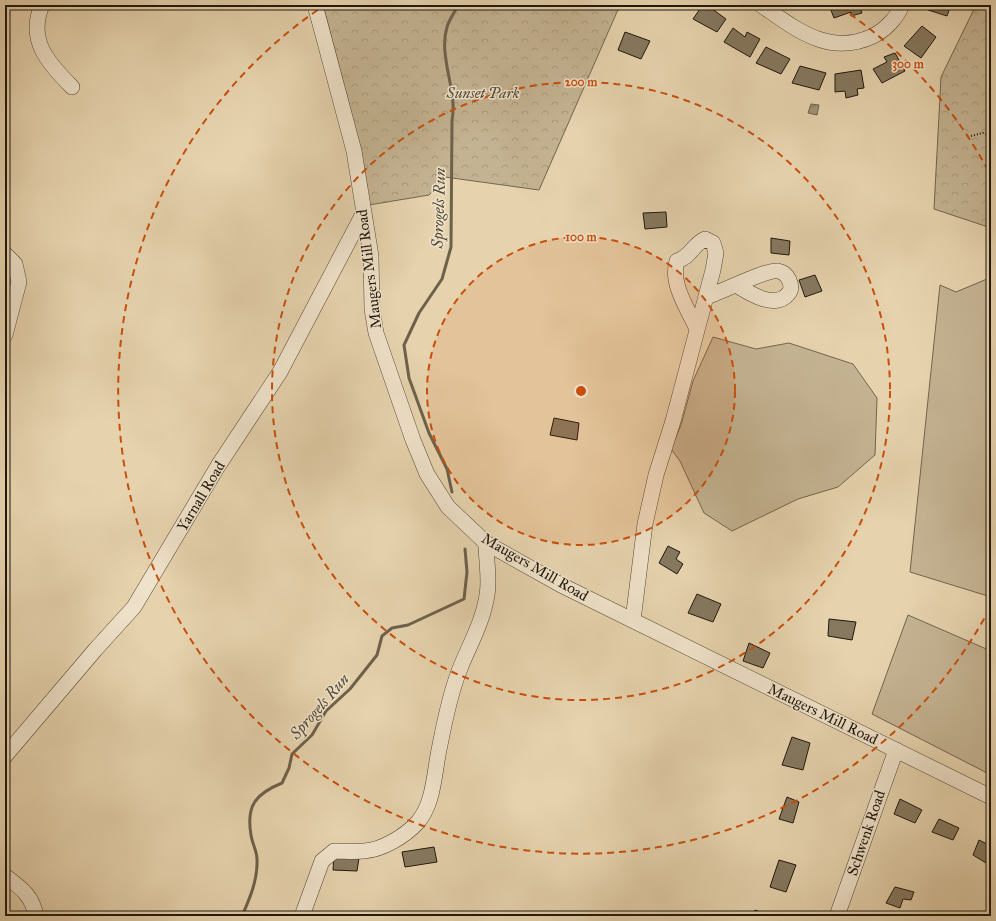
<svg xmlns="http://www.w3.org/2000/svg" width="996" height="921" font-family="'IM FELL Great Primer',serif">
<defs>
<pattern id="forest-crowns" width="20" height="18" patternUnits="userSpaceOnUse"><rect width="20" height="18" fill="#c4b392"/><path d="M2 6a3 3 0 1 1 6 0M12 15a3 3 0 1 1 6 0" fill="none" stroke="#a8997d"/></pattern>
<pattern id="water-waves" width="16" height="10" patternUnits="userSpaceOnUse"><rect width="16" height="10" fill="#a29377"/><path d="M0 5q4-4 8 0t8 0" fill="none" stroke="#837760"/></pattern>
</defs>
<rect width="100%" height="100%" fill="#e6d3ae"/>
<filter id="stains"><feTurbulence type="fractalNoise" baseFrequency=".005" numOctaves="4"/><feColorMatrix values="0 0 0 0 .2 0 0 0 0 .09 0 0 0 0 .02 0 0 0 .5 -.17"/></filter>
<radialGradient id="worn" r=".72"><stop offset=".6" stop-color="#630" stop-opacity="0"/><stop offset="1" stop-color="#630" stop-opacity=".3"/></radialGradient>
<!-- grass -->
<g fill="#c4b392" stroke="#72654f">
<path d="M991,274V597L910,572L940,285L956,292L987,279Z"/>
<path d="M713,337L756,349L789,343L853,364L877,398L875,455L838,487L798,499L732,531L704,513L680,461L671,449L681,425L693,381Z"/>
<path d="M908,615L991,651V775L872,714Z"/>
</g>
<!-- forest -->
<g fill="url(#forest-crowns)" stroke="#72654f">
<path d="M323,5H620L539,190L445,177L429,195L369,205L360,146Z"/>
<path d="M976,5H991V228L934,209L941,77Z"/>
</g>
<!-- water -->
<path fill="url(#water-waves)" stroke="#6e614c" d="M811,104L819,105L817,115L808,113Z"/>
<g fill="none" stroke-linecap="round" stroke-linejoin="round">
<!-- stream -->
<g stroke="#6e614c" stroke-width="3">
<path d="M452,492L447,469L429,433L409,378L404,345L419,313L442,279L451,247L452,120C458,91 438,57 447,27C449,20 455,12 458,5"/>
<path d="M242,916C250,898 258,879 257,859C257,851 252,843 251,835C246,806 255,794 282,783L289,768L292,754L312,735L326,711L350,689L377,655L382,636L392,628L408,625L464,599L467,572L465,549"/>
</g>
</g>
<!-- building -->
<g fill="#867960" stroke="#1f170c">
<path d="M829,5H859L862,13L851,16V12L834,18Z"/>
<path d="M930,5H951L947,16L928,10Z"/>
<path d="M702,6L708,10L711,8L726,19L717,32L693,19Z"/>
<path d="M922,26L936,37L921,58L904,46Z"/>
<path d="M733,28L745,37L747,32L760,39L750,57L724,42Z"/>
<path d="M625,32L650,41L641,59L618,50Z"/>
<path d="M766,47L790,59L781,74L756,63Z"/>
<path d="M895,53L905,71L882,83L873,69L887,62L884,57Z"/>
<path d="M800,66L826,73L819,90L792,83Z"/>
<path d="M861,70L864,88L857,89L858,95L846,98L845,91L835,92V74Z"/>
<path d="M666,212L667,227L645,229L643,213Z"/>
<path d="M771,238L790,241L789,255L771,253Z"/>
<path d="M815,275L822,291L805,297L799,280Z"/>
<path d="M554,418L579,423L577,440L550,435Z"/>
<path d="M668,546L680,552L676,559L683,564L677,574L659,563Z"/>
<path d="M697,594L721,604L713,622L688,613Z"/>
<path d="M829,619L856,622L852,640L828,636Z"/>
<path d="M749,643L770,653L763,668L743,661Z"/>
<path d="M792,737L810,743L803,770L782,765Z"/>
<path d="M787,797L799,802L793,823L779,819Z"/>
<path d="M900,799L922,810L915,823L894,814Z"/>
<path d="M939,819L959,828L953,840L932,832Z"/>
<path d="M979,840L991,846V866L973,855Z"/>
<path d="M434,847L437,862L405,867L402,852Z"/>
<path d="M334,856L359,858L357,871L333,870Z"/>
<path d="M779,860L796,865L786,892L770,887Z"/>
<path d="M895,887L914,892L911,900L903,899L900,908L886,903Z"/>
<path d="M755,910L770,916H753Z"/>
</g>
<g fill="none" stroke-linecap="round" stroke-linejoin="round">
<!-- minor casing -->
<g stroke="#514634" stroke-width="16">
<g id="minor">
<path d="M42,5C27,40 48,63 72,87"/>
<path d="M315,5L354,151L371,256L372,309L376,333L413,440L427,474L448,507L486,543L561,585L991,797"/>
<path d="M761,5C796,29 829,57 873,36C885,30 897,18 902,5"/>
<path d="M5,254L15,264L19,282L5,335"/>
<path d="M706,297C720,293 766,269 778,271C783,272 787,275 789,280C791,284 792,290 788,294C775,310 749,293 736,285"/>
<path d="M633,620L645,524L656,475L673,421L713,270L716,253L713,243L705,239C692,245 692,256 677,261C670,284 688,309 697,329"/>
<path d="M5,756L95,650L134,607L218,466L280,372L363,214"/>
<path d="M5,876C21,888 32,895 36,916"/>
<path d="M302,916L322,861L334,851C344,851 354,852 364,851C382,850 405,836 417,823C435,803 434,770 440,745C445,719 451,690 461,666C471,642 483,621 487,595C490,579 486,560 486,543"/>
<path d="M837,916L896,750"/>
</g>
</g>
<!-- path -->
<g stroke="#1f170c" stroke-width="2" stroke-dasharray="1 2" stroke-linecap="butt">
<path d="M991,133L988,135L991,150"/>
<path d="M971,136L983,133L988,135"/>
</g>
<!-- minor -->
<use href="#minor" stroke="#efe2ca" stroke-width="15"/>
</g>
<!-- distance rings -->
<circle cx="581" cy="391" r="154" fill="#ca4f0c" fill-opacity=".12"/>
<g fill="none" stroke="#ca4f0c" stroke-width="2" stroke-dasharray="7 5">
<circle cx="581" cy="391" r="154"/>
<circle cx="581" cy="391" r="309"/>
<path d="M990 608A463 463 0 1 1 322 7M840 7A463 463 0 0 1 990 174"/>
</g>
<g text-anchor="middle" stroke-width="3" stroke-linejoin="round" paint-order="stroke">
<!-- park labels -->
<g font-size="15" font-style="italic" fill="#514634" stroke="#efe2ca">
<text x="483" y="98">Sunset Park</text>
</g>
<!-- street labels -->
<g font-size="15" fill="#1f170c" stroke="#efe2ca">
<text transform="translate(369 269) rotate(-97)" y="5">Maugers Mill Road</text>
<text transform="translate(201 496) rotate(-59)" y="5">Yarnall Road</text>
<text transform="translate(535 567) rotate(30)" y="5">Maugers Mill Road</text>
<text transform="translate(823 714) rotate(26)" y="5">Maugers Mill Road</text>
<text transform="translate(866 833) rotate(-71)" y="5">Schwenk Road</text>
</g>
<!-- water labels -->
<g font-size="16" font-style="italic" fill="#534937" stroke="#efe2ca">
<text transform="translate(438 208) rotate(-88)" y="6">Sprogels Run</text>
<text transform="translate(319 706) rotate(-49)" y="6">Sprogels Run</text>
</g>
</g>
<circle cx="581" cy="391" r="6" fill="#ca4f0c" stroke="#efe2ca" stroke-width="2"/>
<g font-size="12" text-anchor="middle" font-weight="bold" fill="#ca4f0c" stroke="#efe2ca" stroke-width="3" stroke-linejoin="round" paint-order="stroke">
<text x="908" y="68">300 m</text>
<text x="581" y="86">200 m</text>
<text x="581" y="241">100 m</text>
</g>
<!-- margin -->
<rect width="996" height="921" fill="none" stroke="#e6d3ae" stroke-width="20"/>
<rect x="6" y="6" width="984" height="909" fill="none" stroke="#1f170c" stroke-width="2"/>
<rect x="10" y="10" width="976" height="901" fill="none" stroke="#1f170c"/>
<rect width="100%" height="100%" filter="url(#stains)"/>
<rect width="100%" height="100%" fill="url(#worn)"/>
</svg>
